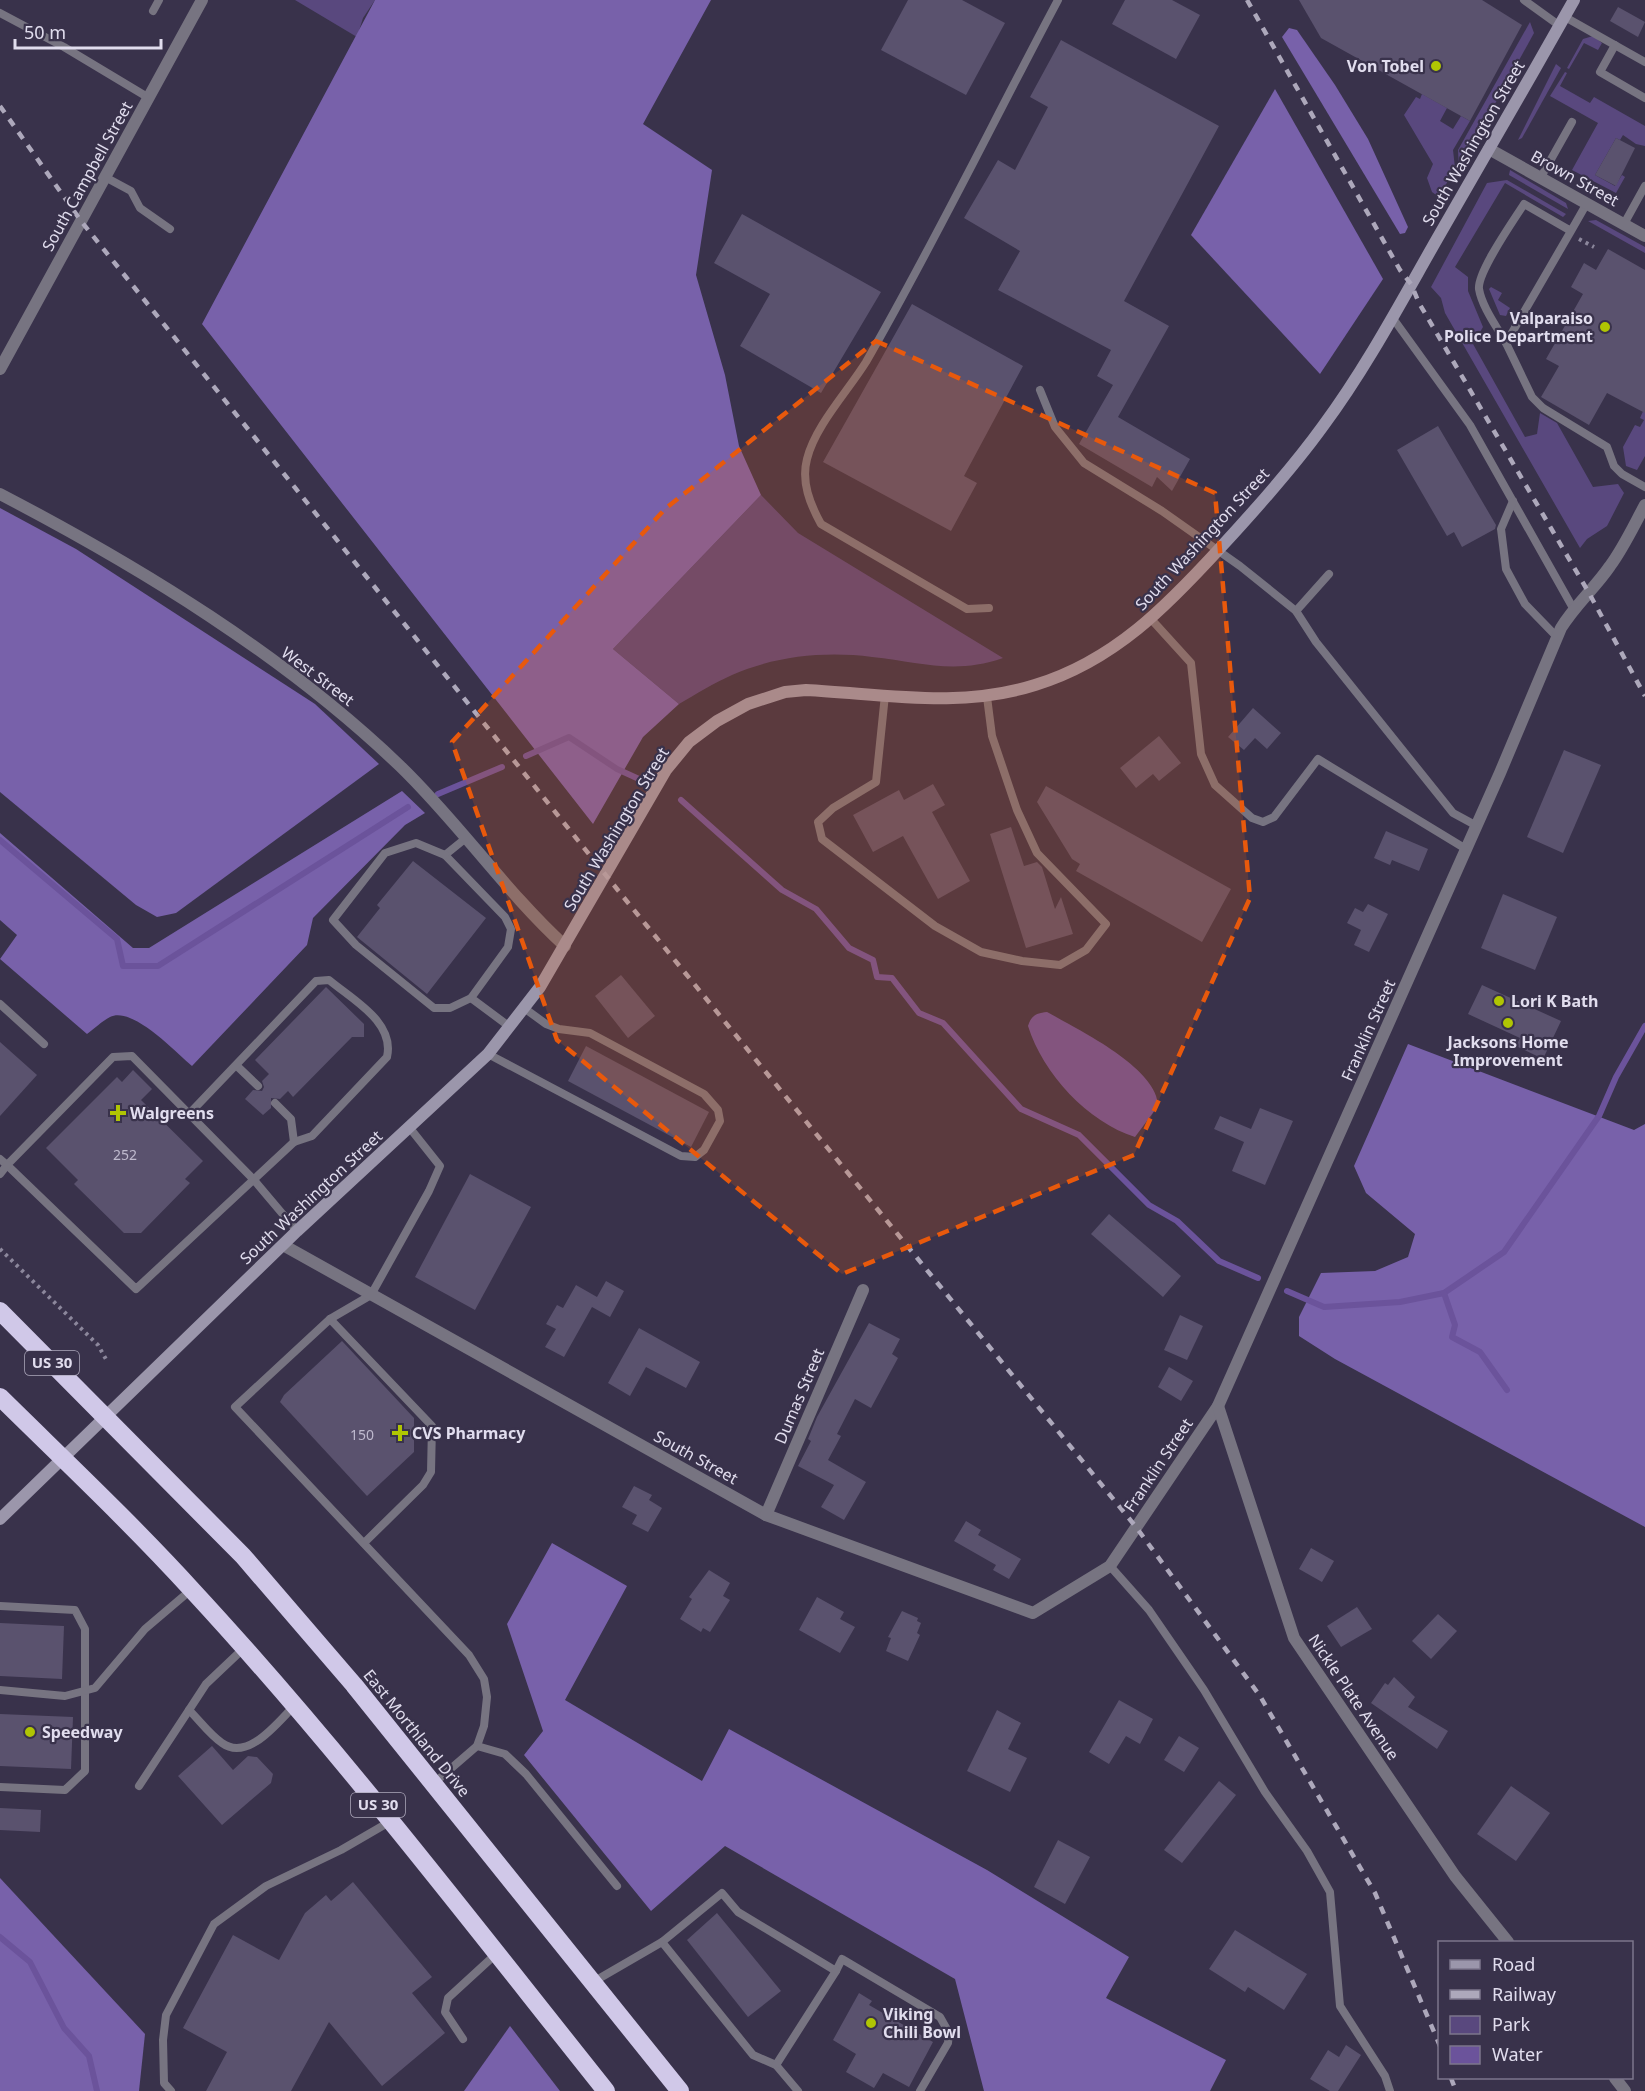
<svg xmlns="http://www.w3.org/2000/svg" width="1645" height="2091" font-family="'Noto Sans',sans-serif">
<rect width="100%" height="100%" fill="#39324b"/>
<!-- green -->
<g fill="#59487e">
<path d="M295,0H375L363,18L357,37Z"/>
<path d="M1530,22L1534,33L1459,169L1458,150Z"/>
<path d="M1593,36L1602,43L1598,50L1584,43L1569,69L1567,68L1583,39Z"/>
<path d="M1556,64L1561,68L1522,138L1518,140Z"/>
<path d="M1565,72L1567,73L1560,86L1590,103L1594,97L1645,126V146L1636,144L1623,135L1620,140L1616,138L1595,175L1615,186L1622,175L1625,177L1616,193L1572,170L1598,123L1550,96Z"/>
<path d="M1422,94L1447,108L1440,121L1453,129L1461,116L1470,121L1453,150L1455,168L1439,197L1432,192L1427,178L1433,164L1404,115L1416,97L1420,99Z"/>
<path d="M1510,170L1566,203L1568,209L1509,175Z"/>
<path d="M1507,180L1566,214L1563,217L1505,183L1455,267L1468,277V291L1483,327L1473,344L1525,437L1537,434L1540,413L1557,423L1593,487L1618,484L1624,493L1607,526L1587,539L1580,548L1445,313L1441,298L1431,287L1487,183Z"/>
<path d="M1596,220L1645,247V253L1588,221Z"/>
<path d="M1491,287L1502,293L1498,300L1510,308L1506,316L1500,315L1489,289Z"/>
<path d="M1645,407V456L1637,470L1626,466L1623,447L1635,425L1640,427L1644,420L1640,418Z"/>
<path d="M761,495L798,533L1003,658C954,675 921,662 872,657C825,651 775,656 732,675C714,683 696,694 679,704L613,649Z"/>
</g>
<!-- forest -->
<g fill="#7861aa">
<path d="M375,0H711L643,124L712,170L696,275L725,375L739,446L761,495L613,649L679,704L643,737L593,824L202,324Z"/>
<path d="M1289,28L1297,30L1335,85L1368,139L1408,227L1405,233L1400,234L1282,37Z"/>
<path d="M1275,89L1383,279L1320,374L1191,235Z"/>
<path d="M0,508L76,549L315,704L379,764L176,913L157,917L136,905L0,792Z"/>
<path d="M402,791L425,813L405,825L313,918L307,945L192,1066C175,1052 133,1006 110,1017C102,1021 94,1029 87,1034L0,959L17,935L0,920V833L133,948H149Z"/>
<path d="M1408,1044L1634,1130L1645,1124V1527L1335,1359L1299,1336V1317L1321,1273L1375,1271L1408,1257L1415,1234L1366,1193L1354,1166Z"/>
<path d="M552,1543L627,1586L565,1700L702,1781L729,1729L987,1870L1129,1957L1106,1998L1226,2060L1210,2091H984L955,1979L725,1846L651,1911L524,1755L543,1731L507,1624Z"/>
<path d="M0,1878L145,2034L139,2091H0Z"/>
<path d="M510,2026L560,2091H464Z"/>
</g>
<!-- water -->
<path fill="#6b539b" d="M1047,1012C1077,1029 1158,1068 1158,1106L1135,1137C1088,1122 1043,1074 1028,1026C1031,1016 1036,1013 1047,1012Z"/>
<g fill="none" stroke-linecap="round" stroke-linejoin="round">
<!-- stream -->
<g stroke="#6b539b" stroke-width="6">
<path d="M526,756L569,737L617,769L639,779"/>
<path d="M438,794L502,767"/>
<path d="M681,800L782,890L816,909L849,948L873,960L877,977L892,978L919,1013L943,1023L1021,1109L1079,1135L1149,1205L1177,1221L1219,1261L1258,1278"/>
<path d="M0,840L117,939L123,966H158L408,807"/>
<path d="M1287,1291L1324,1307L1400,1302L1444,1293L1504,1252L1599,1116L1616,1077L1645,1026"/>
<path d="M1444,1293L1455,1325L1452,1337L1480,1352L1507,1390"/>
<path d="M0,1937L30,1962L64,2028L89,2056L97,2091"/>
</g>
</g>
<!-- building -->
<g fill="#5a526e">
<path d="M908,0H962L1005,23L966,95L881,50Z"/>
<path d="M1125,0H1172L1200,15L1176,59L1112,24Z"/>
<path d="M1299,0H1482L1522,25L1470,121L1321,38Z"/>
<path d="M1618,7L1645,22L1638,37L1610,21Z"/>
<path d="M1061,40L1219,126L1124,301L1169,326L1118,417L1190,459L1172,491L1157,477L1152,487L1079,444L1113,385L1097,376L1111,350L998,290L1020,251L964,218L998,160L1015,170L1048,107L1030,97Z"/>
<path d="M1616,138L1635,148L1616,186L1595,175Z"/>
<path d="M742,214L881,292L821,393L740,346L770,294L714,263Z"/>
<path d="M1608,249L1645,270V413L1607,393L1589,425L1541,397L1559,366L1546,359L1583,294L1571,287L1584,263L1596,270Z"/>
<path d="M912,304L1023,366L964,476L977,483L951,531L823,462Z"/>
<path d="M1438,426L1496,525L1495,529L1462,547L1454,532L1447,536L1397,450Z"/>
<path d="M1253,708L1281,733L1267,749L1255,738L1244,750L1228,737Z"/>
<path d="M1159,736L1181,763L1159,781L1153,774L1136,788L1120,768Z"/>
<path d="M1564,750L1601,765L1563,853L1527,837Z"/>
<path d="M933,784L945,805L932,812L970,881L938,899L903,836L873,852L853,815L899,790L904,800Z"/>
<path d="M1046,786L1231,889L1202,942L1076,871L1080,864L1072,859L1037,802Z"/>
<path d="M1011,827L1024,866L1037,862L1042,867L1055,909L1061,897L1073,934L1026,948L990,834Z"/>
<path d="M1386,831L1428,849L1419,871L1392,860L1390,865L1374,858Z"/>
<path d="M413,861L486,918L427,994L357,937L380,908L377,905Z"/>
<path d="M1503,894L1557,917L1535,970L1481,948Z"/>
<path d="M1368,904L1388,914L1369,952L1354,945L1361,930L1347,923L1355,908L1363,912Z"/>
<path d="M621,975L655,1016L628,1038L595,996Z"/>
<path d="M1482,985L1561,1021L1543,1059L1516,1046L1520,1038L1468,1014Z"/>
<path d="M326,987L364,1024V1037H352L293,1097L288,1091L280,1099L271,1098V1108L263,1115L245,1099L253,1090L262,1091L264,1087L262,1081L269,1074L255,1060Z"/>
<path d="M0,1042L37,1075L0,1116Z"/>
<path d="M586,1046L709,1112L691,1147L568,1081Z"/>
<path d="M133,1070L152,1089L141,1100L203,1161L185,1179L190,1183L141,1233H124L74,1184L78,1180L46,1148L117,1077L122,1082Z"/>
<path d="M1260,1108L1293,1121L1265,1185L1232,1171L1244,1142L1214,1129L1220,1116L1251,1129Z"/>
<path d="M470,1174L531,1207L475,1310L415,1277Z"/>
<path d="M1109,1214L1181,1276L1163,1297L1091,1234Z"/>
<path d="M606,1281L624,1291L610,1317L592,1307L564,1357L545,1347L556,1329L546,1324L557,1305L563,1308L576,1285L597,1297Z"/>
<path d="M1180,1315L1203,1326L1187,1360L1164,1350Z"/>
<path d="M869,1323L900,1339L892,1354L898,1358L871,1408L855,1399L837,1434L841,1436L828,1460L866,1482L844,1520L821,1507L834,1485L798,1466L811,1441L808,1439L817,1417Z"/>
<path d="M639,1328L700,1362L686,1388L646,1367L630,1396L608,1383Z"/>
<path d="M342,1341L414,1418V1452L367,1496L280,1402L284,1395Z"/>
<path d="M1169,1367L1193,1381L1181,1401L1158,1387Z"/>
<path d="M634,1486L652,1495L649,1500L662,1508L648,1532L632,1524L637,1515L622,1507Z"/>
<path d="M966,1521L981,1530L978,1535L1021,1559L1009,1579L993,1570L996,1565L954,1541Z"/>
<path d="M1311,1548L1334,1561L1322,1582L1299,1569Z"/>
<path d="M709,1570L730,1583L723,1596L730,1600L710,1632L703,1628L701,1632L680,1619L692,1599L689,1597Z"/>
<path d="M817,1597L844,1612L840,1619L855,1627L840,1653L799,1630Z"/>
<path d="M1357,1607L1372,1629L1341,1647L1327,1626Z"/>
<path d="M902,1611L918,1618L917,1621L921,1623L917,1633L920,1635L908,1661L886,1651L891,1638L888,1637Z"/>
<path d="M1438,1614L1457,1631L1431,1659L1412,1641Z"/>
<path d="M0,1623L64,1626L62,1679L0,1676Z"/>
<path d="M1394,1677L1415,1697L1408,1707L1448,1731L1437,1749L1371,1703L1385,1683L1388,1685Z"/>
<path d="M1119,1700L1153,1719L1140,1744L1126,1736L1109,1764L1089,1752Z"/>
<path d="M997,1710L1021,1723L1008,1749L1027,1758L1010,1792L967,1771Z"/>
<path d="M0,1714L73,1717L71,1769L0,1766Z"/>
<path d="M1179,1736L1199,1748L1184,1772L1164,1760Z"/>
<path d="M212,1746L233,1770L248,1756L257,1757L273,1774L271,1783L222,1825L178,1776Z"/>
<path d="M1219,1781L1236,1795L1182,1863L1164,1850Z"/>
<path d="M1511,1786L1550,1813L1516,1861L1477,1834Z"/>
<path d="M0,1808L41,1810L40,1832L0,1830Z"/>
<path d="M1058,1840L1090,1857L1065,1904L1034,1887Z"/>
<path d="M353,1882L432,1977L412,1993L445,2033L382,2086L329,2022L291,2091H206L227,2052L183,2028L233,1935L279,1960L305,1913L326,1895L331,1901Z"/>
<path d="M717,1913L781,1991L748,2017L687,1940Z"/>
<path d="M1235,1930L1307,1974L1284,2010L1248,1987L1245,1992L1209,1969Z"/>
<path d="M859,1993L872,2001L869,2005L933,2042L909,2087L883,2073L874,2088L846,2072L856,2054L833,2040Z"/>
<path d="M1346,2045L1361,2055L1338,2091H1330L1310,2079L1328,2050L1339,2057Z"/>
</g>
<g fill="none" stroke-linecap="round" stroke-linejoin="round">
<!-- path -->
<g stroke="#8c879c" stroke-width="4" stroke-dasharray="3 4.5" stroke-linecap="butt">
<path d="M1579,239L1594,247"/>
<path d="M0,1249L98,1345L107,1361"/>
</g>
<!-- lane -->
<g stroke="#777481" stroke-width="8">
<path d="M1524,0L1560,26"/>
<path d="M153,11L159,0"/>
<path d="M0,13L64,47L149,98"/>
<path d="M1565,17L1645,62"/>
<path d="M1615,45L1600,72L1645,98"/>
<path d="M105,177L131,191L140,208L170,229"/>
<path d="M1541,177L1572,122"/>
<path d="M1624,224L1645,186"/>
<path d="M1571,231L1524,204C1514,220 1477,272 1479,289C1482,307 1497,327 1506,343L1571,231L1587,203"/>
<path d="M1392,317L1470,425L1573,608"/>
<path d="M1506,343L1532,397L1543,408L1607,447L1614,466L1622,474L1645,487"/>
<path d="M1040,390L1055,427L1084,463L1162,511L1240,566L1296,611L1316,642L1453,813L1477,826"/>
<path d="M1513,501L1501,529L1506,569L1525,604L1557,637"/>
<path d="M989,608L967,609L821,524C810,504 801,482 807,459C815,426 848,391 866,362C934,244 994,120 1058,0"/>
<path d="M1296,611L1329,574"/>
<path d="M1151,619L1191,663L1201,754L1215,785L1252,818L1263,822L1274,817L1318,759L1466,849"/>
<path d="M885,695L876,782L833,808L818,822L822,839L935,926L981,952L1022,961L1060,965L1086,950L1106,924L1037,853L1017,810L992,736L987,697"/>
<path d="M466,838L445,855L505,917L511,929L508,947L471,998L510,1027"/>
<path d="M445,855L416,843L385,853L333,920L356,945L434,1008H450L471,998"/>
<path d="M0,1004L44,1044"/>
<path d="M488,1054L681,1156L695,1157L704,1150L720,1121L718,1110L704,1094L590,1033L559,1029L546,1024L524,1008"/>
<path d="M237,1066L258,1086"/>
<path d="M275,1103L291,1119L294,1142"/>
<path d="M189,1114L316,981L329,980C353,1000 395,1022 387,1057L312,1136L294,1142L136,1289L7,1165L113,1057L132,1056L254,1180L297,1231"/>
<path d="M409,1127L440,1166L429,1191L371,1295L330,1319L235,1407L469,1655L484,1679L487,1697L484,1726L477,1746L433,1784"/>
<path d="M0,1159L7,1165L0,1174"/>
<path d="M330,1319L432,1426L431,1472L423,1485L364,1543"/>
<path d="M1110,1566L1149,1610L1204,1690L1265,1792L1307,1851L1330,1892L1340,2006L1385,2076L1390,2091"/>
<path d="M0,1606L75,1610L85,1629V1771L65,1790L0,1787"/>
<path d="M244,1648L206,1684L189,1710C200,1721 210,1735 222,1743C248,1762 278,1722 294,1706"/>
<path d="M0,1690L65,1696L95,1688L145,1629L192,1589"/>
<path d="M477,1746L505,1754L526,1774L617,1886"/>
<path d="M139,1786L189,1710"/>
<path d="M662,1942L753,2055L776,2065L798,2091"/>
<path d="M593,1982L662,1942L722,1893L738,1912L836,1971L842,1959L940,2017L949,2033L948,2043L920,2091"/>
<path d="M463,2039L445,2012L448,1998L496,1954"/>
<path d="M776,2065L836,1971"/>
<path d="M171,2091L164,2083L163,2040L166,2015L214,1924L266,1886L341,1850L391,1821"/>
</g>
<!-- street -->
<g stroke="#777481" stroke-width="12">
<path d="M1489,149L1645,236"/>
<path d="M0,369L202,0"/>
<path d="M0,494C142,568 284,655 400,766C459,823 505,891 565,946"/>
<path d="M283,1245L766,1515L1033,1613L1110,1566L1218,1406L1500,773L1561,628C1575,605 1595,588 1610,566C1624,547 1634,525 1645,505"/>
<path d="M1218,1406L1294,1638L1455,1876L1508,1942"/>
<path d="M766,1515L863,1290"/>
<path d="M1615,2078L1625,2091"/>
</g>
<!-- secondary -->
<path stroke="#9b96ab" stroke-width="12" d="M0,1519L297,1231L488,1054L540,987L666,770L689,742L717,721L748,704L785,692L806,690C884,694 959,709 1035,685C1114,661 1167,606 1221,547C1257,508 1292,469 1323,426C1366,368 1401,302 1437,239C1483,159 1529,80 1574,0"/>
<!-- highway -->
<g stroke="#d0c8e8" stroke-width="18">
<path d="M0,1311L243,1556L354,1685L680,2091"/>
<path d="M0,1397C65,1461 132,1524 193,1591C340,1750 471,1922 606,2091"/>
</g>
<!-- rail -->
<g stroke="#ada8bb" stroke-width="4.5" stroke-dasharray="8 8" stroke-linecap="butt">
<path d="M1247,0L1400,270L1411,284L1419,303L1589,593L1645,696"/>
<path d="M0,106L81,221L625,899L1136,1527L1260,1696L1375,1893L1440,2046"/>
<path d="M1451,2078L1456,2091"/>
</g>
</g>
<!-- marked area -->
<path fill="#e8590c" fill-opacity="0.2" stroke="#e8590c" stroke-width="4.5" stroke-dasharray="12 8" stroke-linejoin="round" d="M876,341L1215,493L1250,898L1134,1155L842,1274L557,1040L452,742L665,509Z"/>
<!-- markers -->
<g fill="#b0c503" stroke="#39324b" stroke-width="2">
<circle cx="1436" cy="66" r="6"/>
<circle cx="1605" cy="327" r="6"/>
<circle cx="1499" cy="1001" r="6"/>
<circle cx="1508" cy="1023" r="6"/>
<path d="M115 1104h6v6h6v6h-6v6h-6v-6h-6v-6h6z"/>
<path d="M397 1424h6v6h6v6h-6v6h-6v-6h-6v-6h6z"/>
<circle cx="30" cy="1732" r="6"/>
<circle cx="871" cy="2023" r="6"/>
</g>
<g text-anchor="middle" stroke-width="4.5" stroke-linejoin="round" paint-order="stroke">
<!-- number labels -->
<g font-size="14" fill="#bfbace">
<text x="125" y="1160">252</text>
<text x="362" y="1440">150</text>
</g>
<!-- shield labels -->
<g fill="#39324b" stroke="#afaabd" stroke-width="1.5">
<rect x="25" y="1351" width="54" height="24" rx="4.5"/>
<rect x="351" y="1793" width="54" height="24" rx="4.5"/>
</g>
<g font-size="15" font-weight="bold" fill="#e1ddee">
<text x="52" y="1368">US 30</text>
<text x="378" y="1810">US 30</text>
</g>
<!-- poi labels -->
<g font-size="16" font-weight="bold" fill="#e1ddee" stroke="#39324b" text-anchor="start">
<text x="1424" y="72" text-anchor="end">Von Tobel</text>
<text x="1593" y="324" text-anchor="end">Valparaiso<tspan x="1593" dy="18">Police Department</tspan></text>
<text x="1511" y="1007">Lori K Bath</text>
<text x="1508" y="1048" text-anchor="middle">Jacksons Home<tspan x="1508" dy="18">Improvement</tspan></text>
<text x="130" y="1119">Walgreens</text>
<text x="412" y="1439">CVS Pharmacy</text>
<text x="42" y="1738">Speedway</text>
<text x="883" y="2020">Viking<tspan x="883" dy="18">Chili Bowl</tspan></text>
</g>
<!-- street labels -->
<g font-size="16" fill="#e1ddee" stroke="#39324b">
<text transform="translate(1473 143) rotate(-60)" y="6">South Washington Street</text>
<text transform="translate(87 176) rotate(-61)" y="6">South Campbell Street</text>
<text transform="translate(1575 178) rotate(29)" y="6">Brown Street</text>
<text transform="translate(1202 539) rotate(-47)" y="6">South Washington Street</text>
<text transform="translate(318 676) rotate(37)" y="6">West Street</text>
<text transform="translate(616 829) rotate(-59)" y="6">South Washington Street</text>
<text transform="translate(1368 1030) rotate(-66)" y="6">Franklin Street</text>
<text transform="translate(311 1197) rotate(-43)" y="6">South Washington Street</text>
<text transform="translate(799 1396) rotate(-67)" y="6">Dumas Street</text>
<text transform="translate(696 1457) rotate(29)" y="6">South Street</text>
<text transform="translate(1158 1465) rotate(-56)" y="6">Franklin Street</text>
<text transform="translate(1354 1697) rotate(56)" y="6">Nickle Plate Avenue</text>
<text transform="translate(417 1733) rotate(51)" y="6">East Morthland Drive</text>
</g>
</g>
<!-- legend -->
<rect x="1438" y="1941" width="195" height="138" fill="#39324b" stroke="#7c768c" stroke-width="1.5"/>
<rect x="1450" y="1960" width="30" height="9" fill="#9b96ab" stroke="#7c768c" stroke-width="1.5"/>
<text x="1492" y="1971" font-size="18" fill="#e1ddee">Road</text>
<rect x="1450" y="1990" width="30" height="9" fill="#ada8bb" stroke="#7c768c" stroke-width="1.5"/>
<text x="1492" y="2001" font-size="18" fill="#e1ddee">Railway</text>
<rect x="1450" y="2016" width="30" height="18" fill="#59487e" stroke="#7c768c" stroke-width="1.5"/>
<text x="1492" y="2031" font-size="18" fill="#e1ddee">Park</text>
<rect x="1450" y="2046" width="30" height="18" fill="#6b539b" stroke="#7c768c" stroke-width="1.5"/>
<text x="1492" y="2061" font-size="18" fill="#e1ddee">Water</text>
<!-- scale -->
<path d="M15 39v9h146v-9" fill="none" stroke="#e1ddee" stroke-width="3"/>
<text x="24" y="39" font-size="18" fill="#e1ddee" stroke="#39324b" stroke-width="4.5" paint-order="stroke">50 m</text>
</svg>
